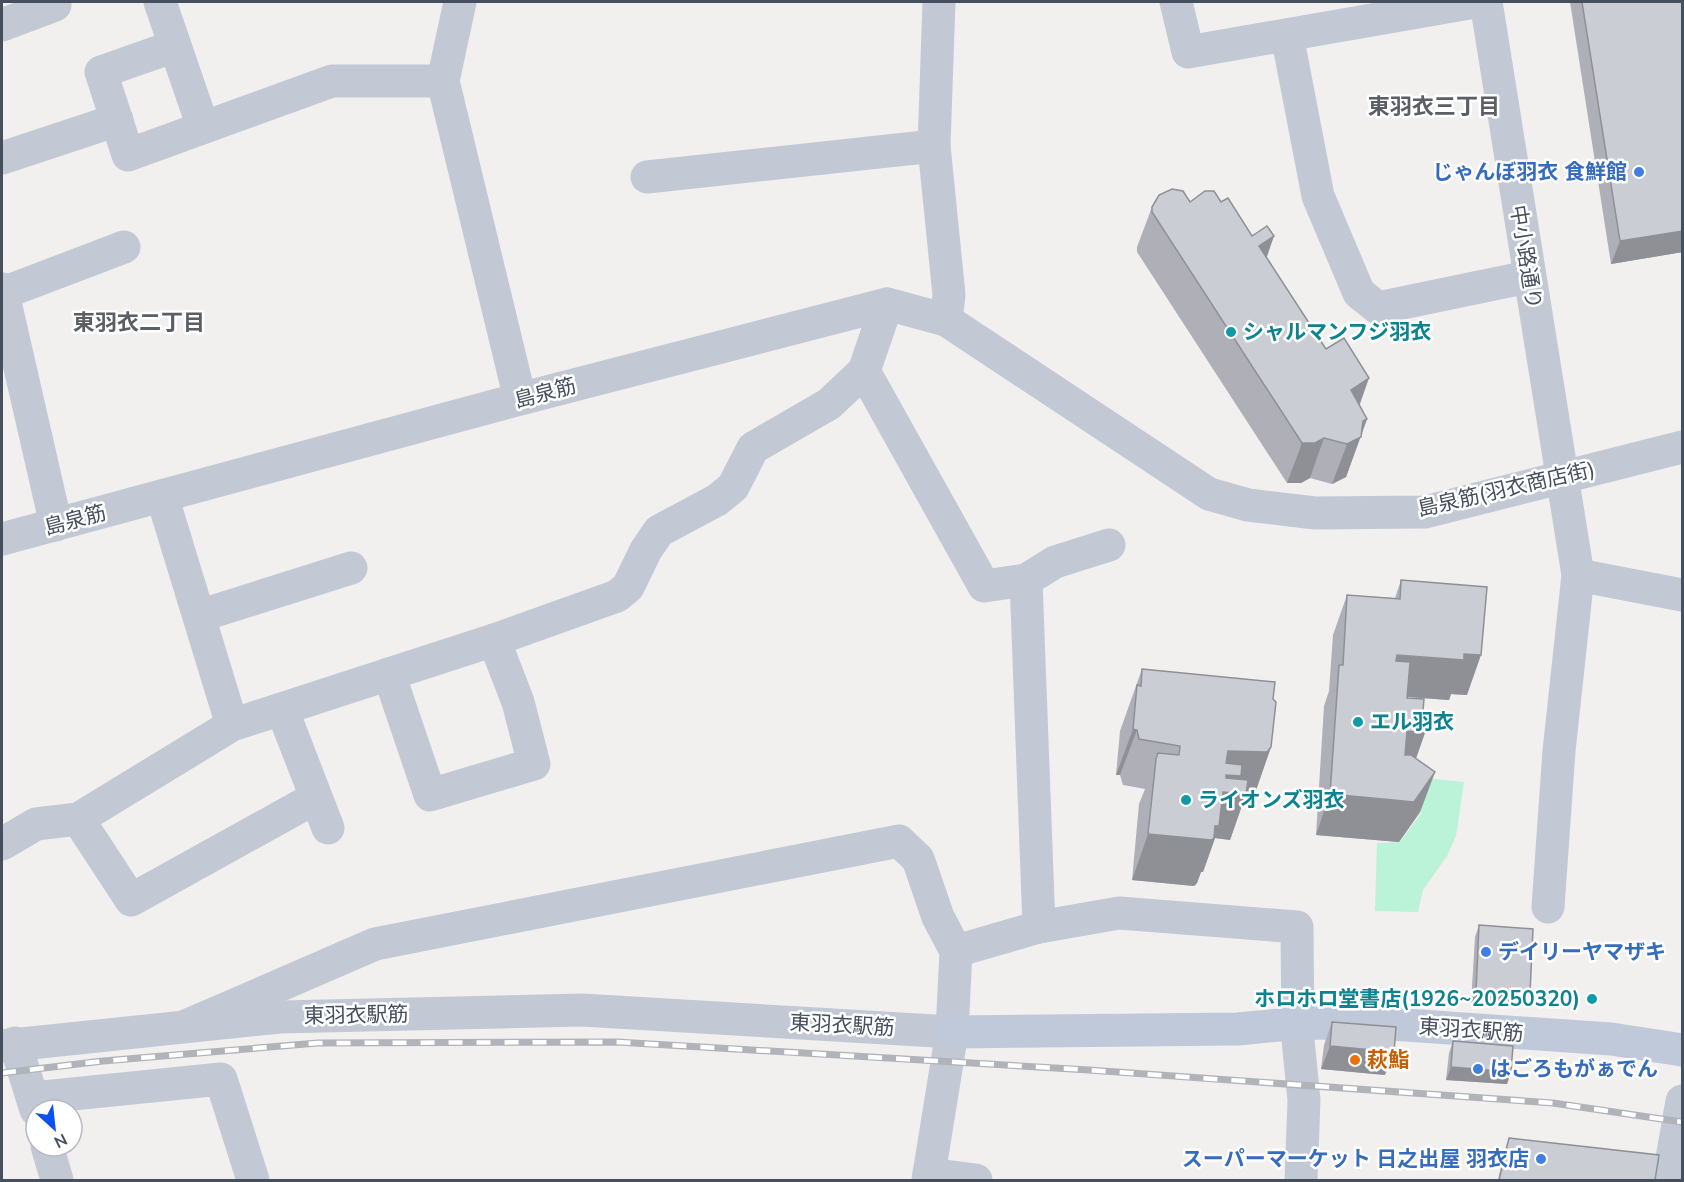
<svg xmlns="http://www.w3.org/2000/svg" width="1684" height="1182" font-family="'Nunito Sans','Noto Sans JP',sans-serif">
<rect width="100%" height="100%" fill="#f2efef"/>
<!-- green -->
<path fill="#baf3d8" d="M1416,777L1464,782L1456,836L1447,856L1423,890L1418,912L1375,911L1377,843L1400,842L1421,813Z"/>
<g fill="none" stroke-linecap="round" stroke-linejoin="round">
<!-- street -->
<g stroke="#c2c9d5" stroke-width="33">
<path d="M160,2L203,127"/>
<path d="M460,2L443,81L520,399"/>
<path d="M939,2L934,146L949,295L946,320"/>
<path d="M1176,2L1188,52L1475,2"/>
<path d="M1486,2L1578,575L1559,751L1548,907"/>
<path d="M2,25L55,5"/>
<path d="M1287,35L1318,196L1359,293L1378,308L1528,277"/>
<path d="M175,46L101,72L128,155L332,81H443"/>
<path d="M2,158L117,120"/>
<path d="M647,177L934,146"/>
<path d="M2,289L56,525"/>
<path d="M3,293L124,247"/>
<path d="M887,304L864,371L984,586L1026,580L1039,927L956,951"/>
<path d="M162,496L232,725"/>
<path d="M2,539L520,399L887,304L946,320L1209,494L1248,505L1315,513L1425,512L1682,447"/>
<path d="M1578,575L1682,595"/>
<path d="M1026,580L1055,562L1109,545"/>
<path d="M199,616L351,568"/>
<path d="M389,674L430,795L534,764L518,702L494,640"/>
<path d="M282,709L328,828"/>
<path d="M78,819L131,900L315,798"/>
<path d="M2,844L36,824L78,819L232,725L494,640L617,596L628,587L646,550L659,531L717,500L733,487L753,448L829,404L864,371"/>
<path d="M1039,927L1119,913L1297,927L1298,1040L1304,1100L1301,1180"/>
<path d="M186,1026L375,944L899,841L918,859L938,917L956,951L952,1032L928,1180"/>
<path d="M15,1043L36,1110"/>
<path d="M2,1046L280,1017L582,1010L952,1032"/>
<path d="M33,1098L221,1079L253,1180"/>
<path d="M47,1146L57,1180"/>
<path d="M1670,1170L1682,1101"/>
<path d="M929,1174L976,1180"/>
</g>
<!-- secondary -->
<path stroke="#c0c9da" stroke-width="33" d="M952,1032L1238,1029L1300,1023L1391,1024L1611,1039L1682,1050"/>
<!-- rail casing -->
<g stroke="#b1b3ba" stroke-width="7">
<path id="rail" d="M2,1073L103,1061L318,1043L617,1042L1089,1070L1553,1103L1682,1122"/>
</g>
<!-- rail -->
<use href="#rail" stroke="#fff" stroke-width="4.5" stroke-dasharray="14" stroke-linecap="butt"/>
</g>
<!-- wall -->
<g fill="#afb0b7">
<path d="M1570,2H1683V252L1611,264Z"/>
<path d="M1190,202H1221L1266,258L1360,405L1367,419L1346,477L1332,484L1310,478L1301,483H1287L1137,252V247L1152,207Z"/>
<path d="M1401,580L1467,695L1451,694L1449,700L1407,697L1416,759L1435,772L1420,812L1399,842L1316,835L1324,706L1329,691L1333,635L1347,595L1395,598Z"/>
<path d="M1142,669L1273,699L1271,747L1255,793L1250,798L1245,797L1230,840L1215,838L1203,872H1201L1197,883L1194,886L1132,880L1139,804L1145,789L1123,785L1120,775H1116L1120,731Z"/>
<path d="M1479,925L1525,1006L1471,1003L1475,937Z"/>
<path d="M1332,1022L1385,1075L1321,1069L1324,1045Z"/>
<path d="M1453,1041L1511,1072L1507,1084L1446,1080L1449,1053Z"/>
<path d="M1509,1138L1655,1180H1498L1505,1150Z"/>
</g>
<!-- shaded-wall -->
<g fill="#8e9095">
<path d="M1683,231V252L1611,264L1620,241Z"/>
<path d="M1274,236L1260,277L1259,246Z"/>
<path d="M1369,378L1355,418L1351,390Z"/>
<path d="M1367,419L1346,477L1332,484L1347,444L1363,421Z"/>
<path d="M1324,438L1310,478L1301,483H1287L1302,443Z"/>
<path d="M1464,654L1481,655L1467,695L1451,694L1449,700L1382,695L1397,655Z"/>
<path d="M1133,729L1137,730L1120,775H1116Z"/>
<path d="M1407,731L1425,733L1411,773L1393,771Z"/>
<path d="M1271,747L1255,793L1250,798L1245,797L1230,840L1215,838L1203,872H1201L1197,883L1194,886L1132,880L1148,834L1228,751Z"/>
<path d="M1435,772L1420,812L1399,842L1316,835L1330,794Z"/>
<path d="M1476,991L1530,993L1525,1006L1471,1003Z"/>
<path d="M1330,1046L1394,1052L1385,1075L1321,1069Z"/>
<path d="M1451,1067L1511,1072L1507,1084L1446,1080Z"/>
</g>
<!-- building -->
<g fill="#cbcdd5" stroke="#8e9095" stroke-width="1.5">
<path d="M1582,2H1683V231L1620,241Z"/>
<path d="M1172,189L1183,191L1190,202L1205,191H1214L1221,202L1228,198L1252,236L1267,226L1274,236L1259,246L1324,346L1326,349L1344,338L1369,378L1351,390L1367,419L1363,421L1361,437L1347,444L1324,438L1315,443H1302L1152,212V207L1159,195Z"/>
<path d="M1401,580L1487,587L1481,655L1464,654V660L1397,655L1396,661L1410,662L1407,698L1424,699L1422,721H1426L1425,733L1407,731L1405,755H1411L1435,772L1414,802L1330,794L1339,665H1343L1347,595L1400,599Z"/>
<path d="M1142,669L1275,682L1273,699L1276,702L1271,747L1267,752L1228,751L1226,763L1242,765L1241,776L1226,775V778L1248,780L1246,794L1223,792L1219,826H1215L1214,838L1211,840L1148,834L1156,759L1158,753L1179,755L1180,746L1139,739L1137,730L1133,729L1137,685L1141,686Z"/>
<path d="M1479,925L1533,929L1530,993L1476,991Z"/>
<path d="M1332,1022L1396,1027L1394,1052L1330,1046Z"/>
<path d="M1453,1041L1513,1046L1511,1072L1451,1067Z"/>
<path d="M1509,1138L1659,1155L1655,1180H1499Z"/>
</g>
<!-- markers -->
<g fill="#3f7fe0" stroke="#fff" stroke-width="2">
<circle cx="1639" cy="172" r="6"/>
<circle cx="1486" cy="952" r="6"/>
<circle cx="1478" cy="1069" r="6"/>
<circle cx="1541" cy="1159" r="6"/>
</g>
<g fill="#0f9aa8" stroke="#fff" stroke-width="2">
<circle cx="1231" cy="332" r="6"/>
<circle cx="1358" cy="722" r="6"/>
<circle cx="1186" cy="800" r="6"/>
<circle cx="1592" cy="999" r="6"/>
</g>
<circle fill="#e8710a" stroke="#fff" stroke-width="2" cx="1355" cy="1060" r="6"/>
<g text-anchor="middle" stroke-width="5" stroke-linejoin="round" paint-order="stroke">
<!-- shop labels -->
<g font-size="21" font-weight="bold" fill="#366cbe" stroke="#fff" text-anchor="end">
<text x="1627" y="179">じゃんぼ羽衣 食鮮館</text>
<text x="1498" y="959" text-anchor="start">デイリーヤマザキ</text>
<text x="1490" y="1076" text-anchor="start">はごろもがぁでん</text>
<text x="1529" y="1166">スーパーマーケット 日之出屋 羽衣店</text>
</g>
<!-- street labels -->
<g font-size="21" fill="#464f5e" stroke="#fff">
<text transform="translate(1526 257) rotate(81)" y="7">中小路通り</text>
<text transform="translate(545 393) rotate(-15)" y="7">島泉筋</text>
<text transform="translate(1506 489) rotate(-13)" y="7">島泉筋(羽衣商店街)</text>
<text transform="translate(75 520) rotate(-15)" y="7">島泉筋</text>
<text transform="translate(356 1015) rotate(-1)" y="7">東羽衣駅筋</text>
<text transform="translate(842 1025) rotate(3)" y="7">東羽衣駅筋</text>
<text transform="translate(1471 1030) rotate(4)" y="7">東羽衣駅筋</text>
</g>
<!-- culture labels -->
<g font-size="21" font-weight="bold" fill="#0d838f" stroke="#fff" text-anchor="start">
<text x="1243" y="339">シャルマンフジ羽衣</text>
<text x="1370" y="729">エル羽衣</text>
<text x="1198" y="807">ライオンズ羽衣</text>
<text x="1580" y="1006" text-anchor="end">ホロホロ堂書店(1926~20250320)</text>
</g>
<!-- food labels -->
<g font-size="21" font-weight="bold" fill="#c56008" stroke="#fff" text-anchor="start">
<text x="1367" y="1067">萩鮨</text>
</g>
<!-- neighbourhood labels -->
<g font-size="22" font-weight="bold" fill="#5b5e65" stroke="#fff">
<text x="1434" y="114">東羽衣三丁目</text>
<text x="139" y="330">東羽衣二丁目</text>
</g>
</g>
<!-- border -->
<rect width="1684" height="1182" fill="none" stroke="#464f5e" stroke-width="6"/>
<!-- north arrow -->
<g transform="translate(54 1128) rotate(153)"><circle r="28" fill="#ffffff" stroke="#b5b9bf" stroke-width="1.5"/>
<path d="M0-4.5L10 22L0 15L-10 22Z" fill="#0b50f0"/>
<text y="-9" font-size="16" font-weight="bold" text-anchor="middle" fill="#464f5e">N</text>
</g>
</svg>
